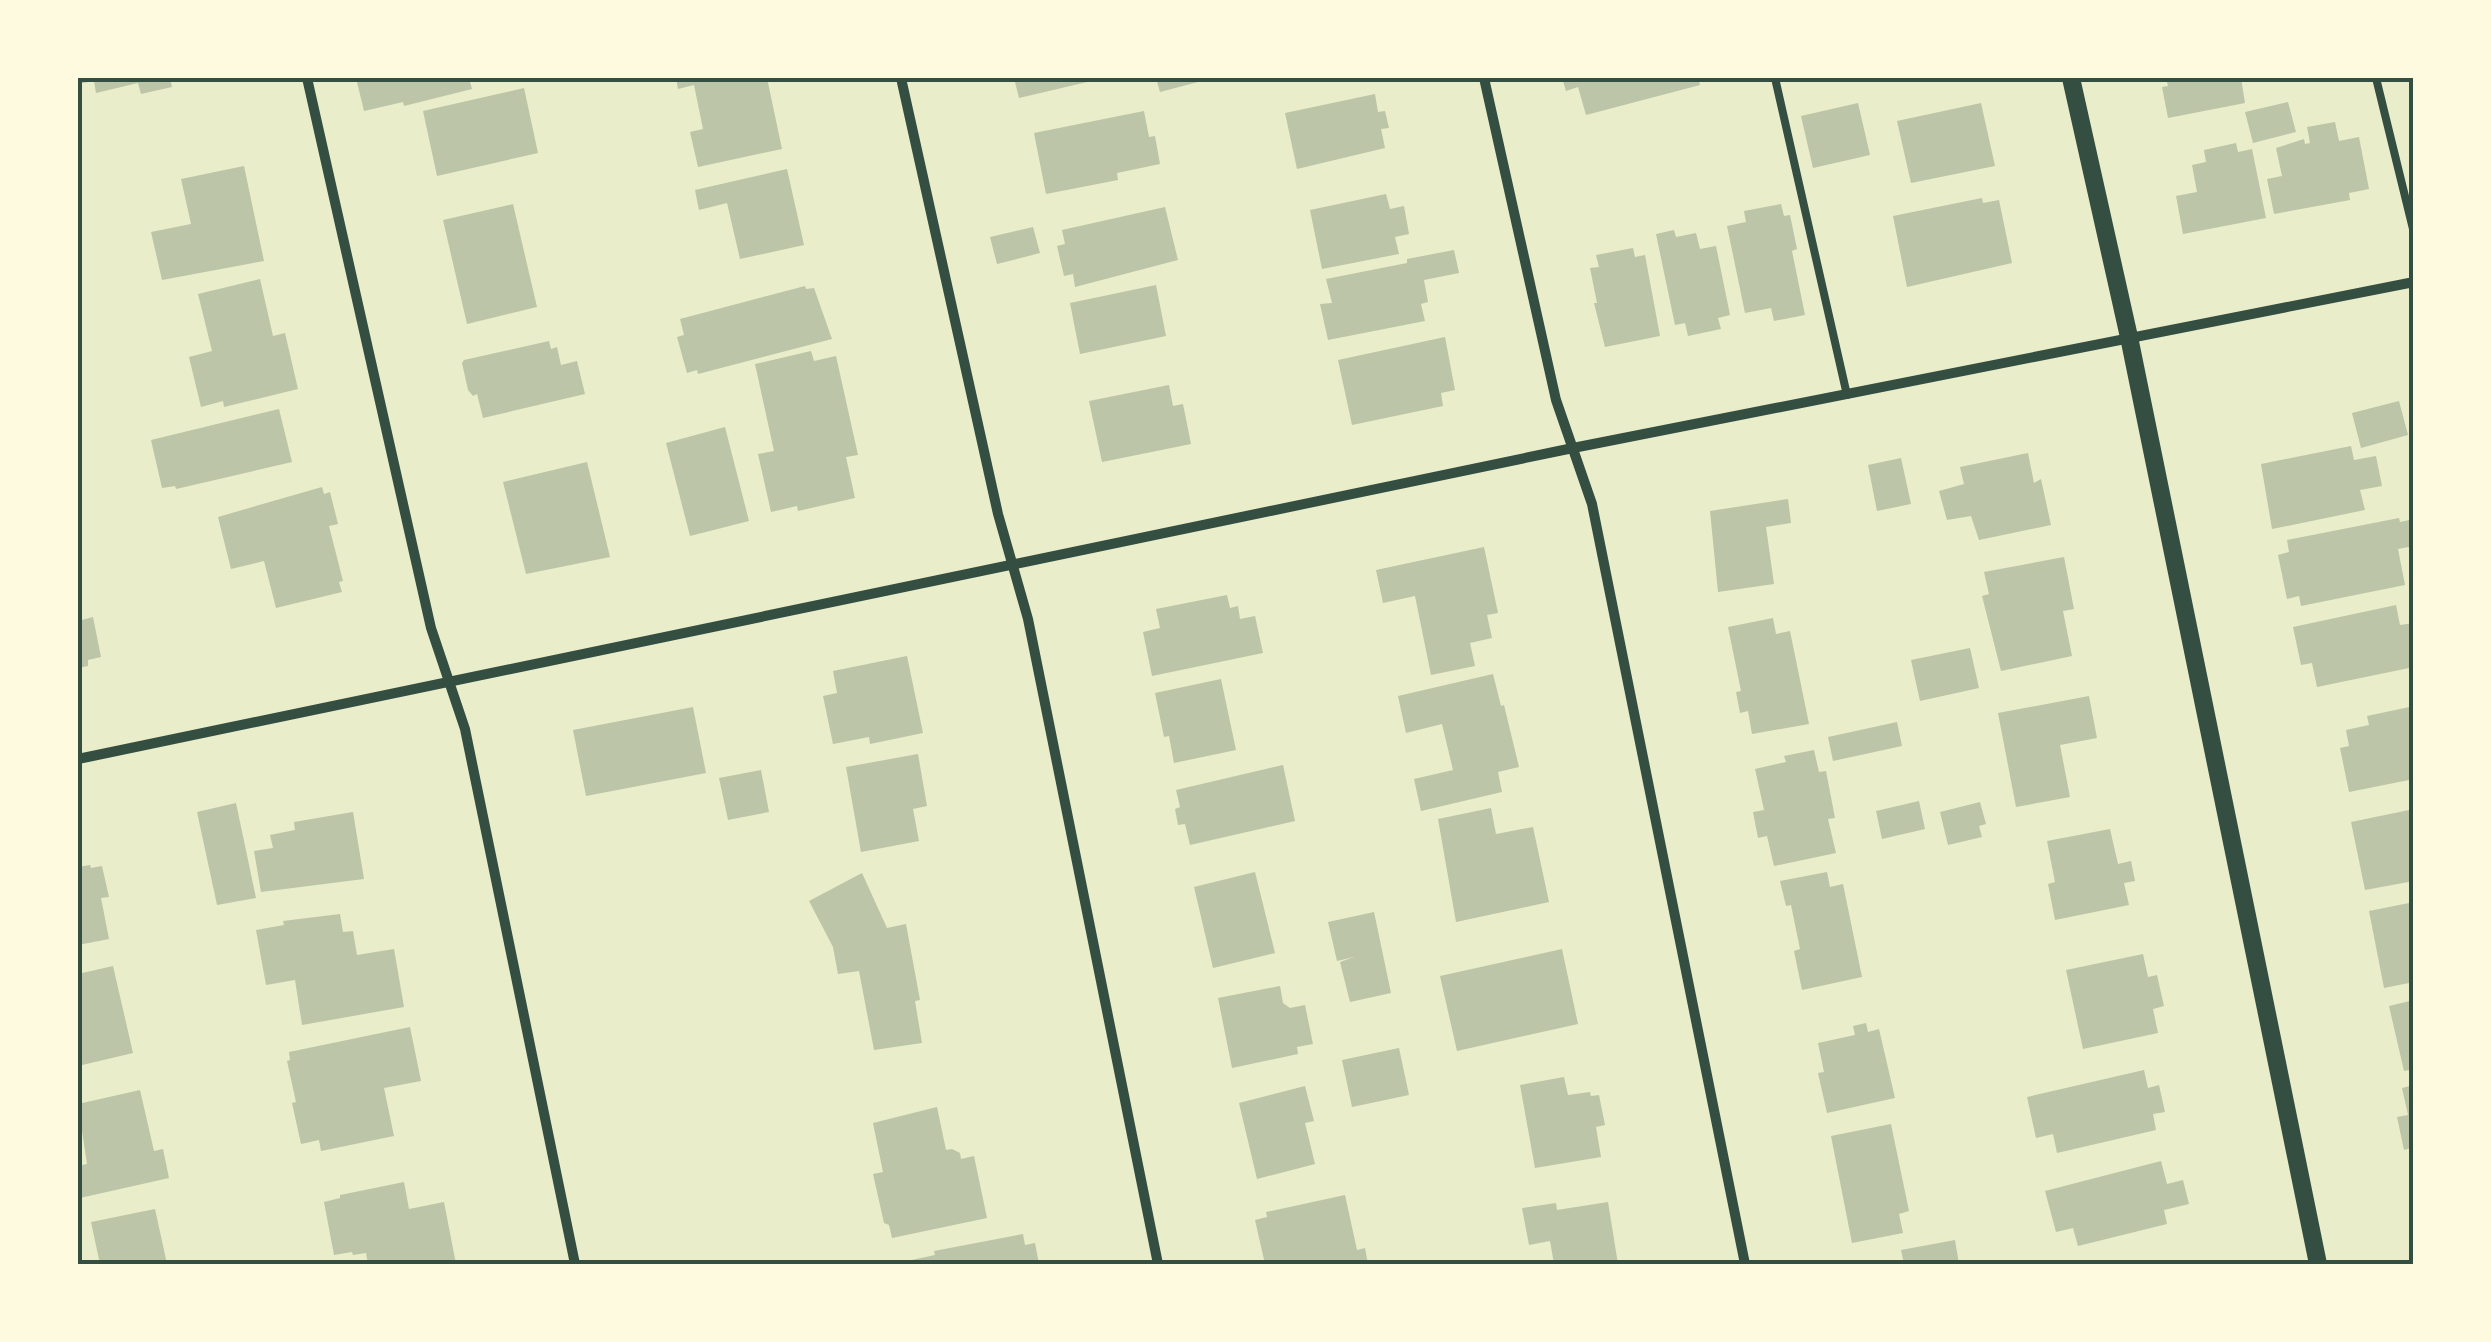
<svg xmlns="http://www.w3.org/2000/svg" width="2491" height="1342" font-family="'Varela Round',sans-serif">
<rect width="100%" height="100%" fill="#e9edc9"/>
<!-- building -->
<g fill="#bcc5a7">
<path d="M78,78H170L172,87L141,94L138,83L96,93L94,81L78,84Z"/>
<path d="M356,78H469L472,89L404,106L403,102L364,111Z"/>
<path d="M676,78H767L782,149L698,167L690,132L703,129L694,85L678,89Z"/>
<path d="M1014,78H1100V79L1019,98Z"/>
<path d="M1156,78H1197L1198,82L1160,92Z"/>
<path d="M1562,78H1698L1700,85L1586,115L1578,87L1566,91Z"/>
<path d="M2166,78H2241L2245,103L2168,118L2162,87L2168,86Z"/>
<path d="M524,88L538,153L437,176L423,111Z"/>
<path d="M1375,94L1378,112L1385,111L1389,128L1381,129L1385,148L1297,169L1285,113Z"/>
<path d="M2288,102L2296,132L2253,143L2245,112Z"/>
<path d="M1858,103L1870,155L1813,168L1801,116Z"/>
<path d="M1981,103L1995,166L1911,183L1897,121Z"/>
<path d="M1144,111L1149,137L1155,136L1160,164L1117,173L1118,180L1046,194L1034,133Z"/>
<path d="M2335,122L2339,141L2359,137L2369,189L2349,193L2350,200L2274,214L2267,179L2282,176L2276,148L2304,139L2305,144L2310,143L2307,127Z"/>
<path d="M2236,143L2238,152L2252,149L2266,218L2183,234L2176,196L2197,192L2192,165L2206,162L2204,150Z"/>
<path d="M244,166L264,261L162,280L151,232L191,224L181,179Z"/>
<path d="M787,169L804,245L740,259L727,203L699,210L695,190Z"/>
<path d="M1386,194L1390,209L1404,206L1409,234L1395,237L1399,254L1322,269L1310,210Z"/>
<path d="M1982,198L1983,203L1999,200L2012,263L1907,287L1893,216Z"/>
<path d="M513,204L537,307L467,324L443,220Z"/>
<path d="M1781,204L1784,216L1790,215L1797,249L1792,251L1805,315L1774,321L1771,308L1745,313L1727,226L1746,222L1744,211Z"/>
<path d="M1165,207L1178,260L1075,287L1073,274L1064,276L1057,246L1065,244L1062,230Z"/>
<path d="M1033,227L1040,253L997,264L990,237Z"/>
<path d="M1674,230L1676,237L1696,233L1700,249L1716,246L1730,315L1718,318L1721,329L1688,336L1685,323L1675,325L1656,234Z"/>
<path d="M1633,248L1635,257L1645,255L1660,336L1605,347L1594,303H1597L1590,268L1599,267L1596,255Z"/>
<path d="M1454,250L1459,273L1424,280L1428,302L1421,304L1425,321L1328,340L1320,304L1332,303L1326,279L1407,263V259Z"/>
<path d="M260,279L273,336L285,333L298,389L224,407L223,401L201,407L189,357L212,351L198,294Z"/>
<path d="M1156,285L1166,336L1080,354L1070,303Z"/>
<path d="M805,286L806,289L814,288L832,339L698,374L697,370L687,373L677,337L684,335L680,319Z"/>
<path d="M1445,337L1455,390L1441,393L1443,406L1352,425L1338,360Z"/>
<path d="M549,341L551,349L557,347L561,365L577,361L585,394L483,418L477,394L473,396L468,390L462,363L464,360Z"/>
<path d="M811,351L814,361L836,356L858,455L846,457L855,498L798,511L797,506L771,512L758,454L774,451L755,364Z"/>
<path d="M1169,385L1173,406L1183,404L1191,444L1102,462L1089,401Z"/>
<path d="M2399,401L2408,435L2361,448L2352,413Z"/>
<path d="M279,409L292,462L176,489L175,486L162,488L151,440Z"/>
<path d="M725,427L749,521L690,536L666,443Z"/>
<path d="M2351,446L2354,460L2376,456L2382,486L2360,490L2365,510L2272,529L2261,464Z"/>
<path d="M2028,453L2034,483L2041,479L2051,525L1979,540L1971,516L1947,520L1939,491L1964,484L1960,467Z"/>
<path d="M1901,458L1911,504L1877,511L1868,465Z"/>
<path d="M587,462L610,557L526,574L503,482Z"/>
<path d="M322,487L324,494L330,492L338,524L329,526L343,581L339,582L342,592L276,608L264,561L231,569L218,517Z"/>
<path d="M1788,499L1791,523L1766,527L1774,584L1718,592L1710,511Z"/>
<path d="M2399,518L2400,522L2414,519V546L2398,549L2405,585L2301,606L2299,596L2287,599L2278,555L2289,552L2287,540Z"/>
<path d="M1484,547L1498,613L1487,615L1492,638L1470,643L1475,666L1431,675L1415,596L1383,603L1376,570Z"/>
<path d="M2064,557L2074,609L2063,611L2072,656L2001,671L1982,596L1989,594L1984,572Z"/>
<path d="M1227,595L1230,608L1238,606L1240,619L1255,616L1263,653L1152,676L1143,632L1160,628L1156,609Z"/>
<path d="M2396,605L2400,625L2414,623V667L2317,687L2312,663L2301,665L2293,627Z"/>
<path d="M93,617L101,657L88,660V666L78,668V621Z"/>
<path d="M1773,618L1776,634L1790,631L1809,724L1752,734L1748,711L1740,713L1736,692L1741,691L1728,627Z"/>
<path d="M1970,648L1979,688L1920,701L1911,660Z"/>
<path d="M907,656L923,733L870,744L869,737L833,744L823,696L837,693L833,671Z"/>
<path d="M1493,674L1501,706L1504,705L1519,767L1498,772L1502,792L1421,811L1414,779L1453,770L1442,724L1406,733L1398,696Z"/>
<path d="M1221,679L1236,750L1174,763L1169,736L1164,737L1155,693Z"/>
<path d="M2089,696L2097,738L2060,745L2070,797L2016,807L1998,713Z"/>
<path d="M2414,706V779L2349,792L2340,748L2349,746L2346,730L2369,725L2367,716Z"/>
<path d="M693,707L706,773L586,796L573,730Z"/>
<path d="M1897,722L1902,746L1833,761L1828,737Z"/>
<path d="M1814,750L1819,772L1826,771L1835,818L1828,819L1836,853L1774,866L1767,836L1758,838L1753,812L1764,810L1755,769L1786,762L1784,756Z"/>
<path d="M918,754L927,806L913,809L919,841L861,852L846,767Z"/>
<path d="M1283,765L1295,821L1190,845L1185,824L1178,825L1175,809L1180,807L1176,790Z"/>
<path d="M761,770L769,812L728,820L719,778Z"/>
<path d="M1919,801L1925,829L1882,839L1876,811Z"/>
<path d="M1980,802L1986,824L1979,826L1982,837L1948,845L1940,812Z"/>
<path d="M236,803L256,898L217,905L197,812Z"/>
<path d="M1491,808L1496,834L1533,827L1549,902L1456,922L1438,819Z"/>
<path d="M2414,809V881L2365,890L2351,822Z"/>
<path d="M353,812L364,879L261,892L254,851L273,848L270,835L295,830L294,822Z"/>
<path d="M2110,829L2118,864L2131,861L2135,881L2124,883L2129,905L2055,920L2048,884L2055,882L2047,841Z"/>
<path d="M90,865L91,868L102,866L109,897L101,898L109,939L78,945V867Z"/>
<path d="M1255,872L1275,953L1213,968L1194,887Z"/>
<path d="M1827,872L1830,887L1843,884L1862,977L1802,990L1794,951L1800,949L1791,905L1786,906L1780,881Z"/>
<path d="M862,873L887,928L906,924L920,1000L915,1001L922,1043L874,1050L859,971L838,974L833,947L809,901Z"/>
<path d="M2414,902V982L2384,988L2369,911Z"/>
<path d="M1374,912L1391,993L1350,1002L1340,962L1354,957L1337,961L1328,922Z"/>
<path d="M340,914L343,932L353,931L357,955L394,949L404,1007L302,1025L295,980L266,985L256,930L284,925L283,921Z"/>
<path d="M1562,949L1578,1024L1457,1051L1440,976Z"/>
<path d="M2143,954L2148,977L2157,975L2164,1006L2153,1009L2158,1033L2083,1049L2066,970Z"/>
<path d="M113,966L133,1053L78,1066V974Z"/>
<path d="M1280,986L1283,1003L1290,1008L1305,1005L1313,1044L1297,1047L1298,1054L1232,1068L1218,998Z"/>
<path d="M2414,1000V1069L2404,1071L2389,1006Z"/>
<path d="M1866,1023L1868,1032L1879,1029L1895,1098L1827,1113L1818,1073L1824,1072L1818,1043L1855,1035L1853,1026Z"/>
<path d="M410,1027L421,1081L384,1088L394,1136L321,1151L319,1140L301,1144L292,1103L296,1102L287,1061L290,1060L289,1052Z"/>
<path d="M1399,1048L1409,1095L1352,1107L1342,1060Z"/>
<path d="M2144,1070L2148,1088L2159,1085L2165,1112L2153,1114L2156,1130L2057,1153L2053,1134L2036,1138L2027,1097Z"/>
<path d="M1564,1077L1568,1095L1590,1092L1591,1096L1599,1095L1605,1125L1596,1127L1601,1157L1535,1168L1520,1085Z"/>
<path d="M2414,1085V1147L2404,1150L2397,1117L2408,1115L2402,1088Z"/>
<path d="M1305,1086L1314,1121L1305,1123L1315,1164L1257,1179L1239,1103Z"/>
<path d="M140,1090L154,1151L163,1149L169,1178L80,1198L78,1166L87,1164L78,1104Z"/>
<path d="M937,1107L946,1150L952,1149L960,1153L961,1159L974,1156L987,1218L892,1238L889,1225L884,1223L873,1174L883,1172L873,1123Z"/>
<path d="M1891,1124L1909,1211L1899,1214L1903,1233L1852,1243L1831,1136Z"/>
<path d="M2161,1161L2167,1184L2183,1180L2189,1204L2164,1210L2167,1224L2078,1246L2073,1228L2056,1232L2045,1191Z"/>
<path d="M404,1182L409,1209L444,1202L456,1264H368L366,1253L353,1255L352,1252L334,1255L324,1202L340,1198V1195Z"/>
<path d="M1345,1195L1357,1250L1365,1248L1368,1264H1265L1255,1220L1267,1217L1266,1212Z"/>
<path d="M1608,1202L1618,1264H1554L1550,1241L1529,1245L1522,1208L1556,1203L1557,1210Z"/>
<path d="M155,1209L167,1264H100L91,1222Z"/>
<path d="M1023,1234L1025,1245L1035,1243L1039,1264H893L935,1255L934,1251Z"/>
<path d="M1955,1240L1959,1264H1904L1901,1250Z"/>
</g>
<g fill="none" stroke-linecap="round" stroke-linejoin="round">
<!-- service -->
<g stroke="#344e41" stroke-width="8">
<path d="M1775,78L1847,395"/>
<path d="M2376,78L2414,233"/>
</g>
<!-- minor -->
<g stroke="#344e41" stroke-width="10">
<path d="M307,78L431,628L465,729L575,1264"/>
<path d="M901,78L998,514L1028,619L1158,1264"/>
<path d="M1484,78L1556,400L1592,504L1745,1264"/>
<path d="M78,759L1573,448L2414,282"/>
</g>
<!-- tertiary -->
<path stroke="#344e41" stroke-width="18" d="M2071,78L2129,337L2318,1264"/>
</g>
<!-- border -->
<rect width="2491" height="1342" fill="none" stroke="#fefae0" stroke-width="160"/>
<rect x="80" y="80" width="2331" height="1182" fill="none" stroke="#344e41" stroke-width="4"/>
</svg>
